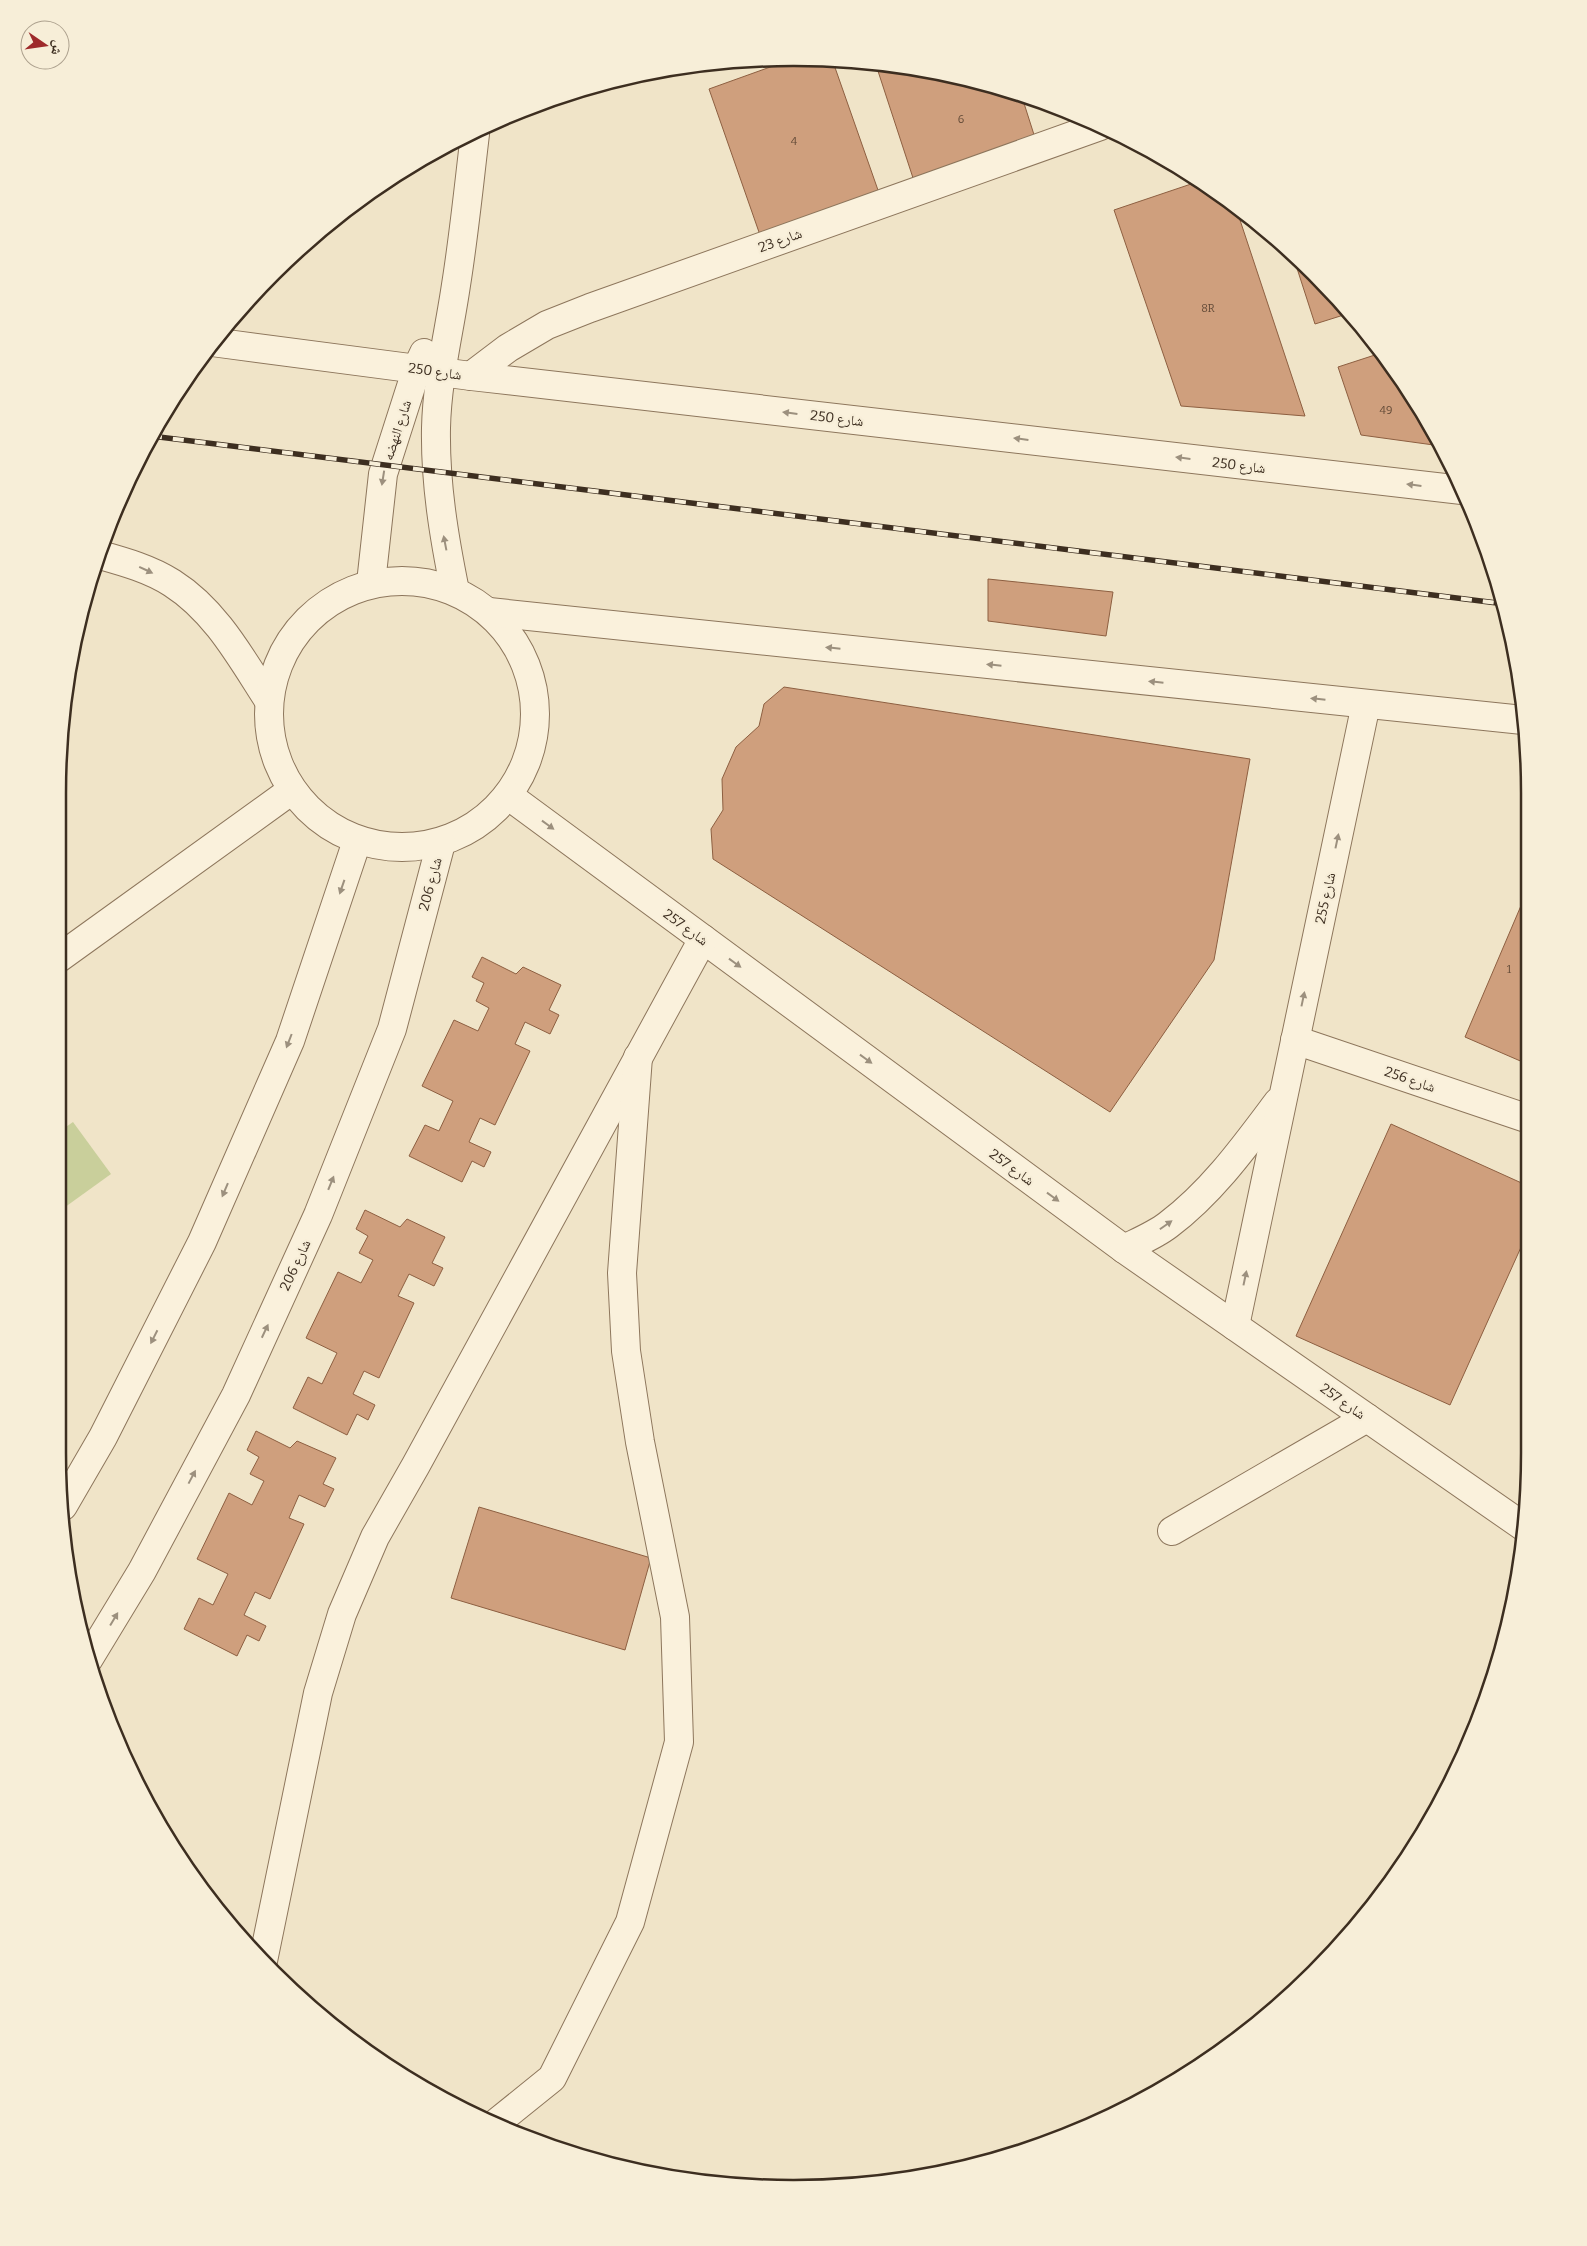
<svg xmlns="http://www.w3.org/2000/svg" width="1587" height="2246" font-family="Bitter,'Noto Naskh Arabic',serif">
<rect width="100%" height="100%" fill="#f0e4c8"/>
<!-- green -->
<path fill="#c9cf9b" d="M73,1122L111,1174L61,1210L60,1131Z"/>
<!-- building -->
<g fill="#cf9f7d" stroke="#8d5f41">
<path d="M832,59L879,193L760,235L709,89L787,61Z"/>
<path d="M876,65L984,83L1022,97L1036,141L914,181Z"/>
<path d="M1197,182L1235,205L1305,416L1181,406L1114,210Z"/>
<path d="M1294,259L1347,308L1350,313L1315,324Z"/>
<path d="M1381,353L1406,385L1441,446L1361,435L1338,367Z"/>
<path d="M988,579L1113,592L1106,636L988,621Z"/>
<path d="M784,687L1250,759L1214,960L1110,1112L713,859L711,829L723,810L722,779L736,747L759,726L764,704Z"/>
<path d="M1523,901H1524L1525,1063L1465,1037Z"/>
<path d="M482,957L516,974L523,967L561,985L549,1010L559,1015L550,1034L525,1022L515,1044L530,1051L495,1125L480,1118L469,1142L491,1152L484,1167L472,1161L462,1182L409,1156L425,1125L439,1131L453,1101L422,1086L454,1020L478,1031L489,1008L476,1001L484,983L472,977Z"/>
<path d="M1391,1124L1526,1185L1522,1245L1450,1405L1296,1336Z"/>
<path d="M365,1210L400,1227L407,1219L445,1237L432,1263L443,1268L434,1286L409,1274L398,1296L414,1303L379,1378L364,1371L353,1394L375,1405L368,1420L357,1414L347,1435L293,1408L308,1377L322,1384L337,1353L306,1338L338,1272L361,1283L373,1260L359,1253L368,1236L356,1229Z"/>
<path d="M256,1431L290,1448L297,1441L336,1458L323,1484L334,1489L325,1507L299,1495L289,1518L304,1524L270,1599L255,1592L244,1615L266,1626L259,1641L247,1635L237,1656L184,1629L199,1598L213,1605L228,1574L197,1559L229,1493L252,1505L264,1481L250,1474L259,1457L247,1450Z"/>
<path d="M479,1507L651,1558L625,1650L451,1598Z"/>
</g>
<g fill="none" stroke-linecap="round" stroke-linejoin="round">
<!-- minor casing -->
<g stroke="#8d765c" stroke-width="30">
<g id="minor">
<path d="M212,342L471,376L1462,490"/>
<path d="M471,376L508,348L547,325L590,308L1100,126"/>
<path d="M100,555C125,562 150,569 172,583C216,611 241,658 269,701"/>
<circle cx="402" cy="714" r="133"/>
<path d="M371,583L383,474L417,368L424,353"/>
<path d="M455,591C444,537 435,483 436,428C437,380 449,333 456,285C464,235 469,184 475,134"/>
<path d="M489,612L1523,720"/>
<path d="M509,796L1124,1249L1524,1527"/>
<path d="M59,958L292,790"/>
<path d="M1295,1040L1526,1118"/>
<path d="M1124,1249C1138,1242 1155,1235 1168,1225C1212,1192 1245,1146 1278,1102"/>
<path d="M1235,1326L1366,704"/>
<path d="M63,1506L103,1437L202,1242L290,1041L357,841"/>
<path d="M1172,1531L1367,1418"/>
<path d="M88,1660L142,1571L236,1395L318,1215L392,1029L441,843"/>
<path d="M263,1961L318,1693L342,1614L375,1537L416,1465L703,939"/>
<path d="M495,2124L552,2078L630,1922L679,1742L675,1617L640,1442L626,1351L622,1273L638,1057"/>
</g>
</g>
<!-- minor -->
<use href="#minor" stroke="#faf1dc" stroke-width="28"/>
<!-- rail casing -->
<g stroke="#3d2e20" stroke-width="5.5">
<path id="rail" d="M151,436L1505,604"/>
</g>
<!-- rail -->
<use href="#rail" stroke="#f7eed8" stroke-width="4" stroke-dasharray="11" stroke-linecap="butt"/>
</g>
<!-- one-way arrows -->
<defs><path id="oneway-solid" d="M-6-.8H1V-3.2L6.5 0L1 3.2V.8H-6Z" transform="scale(1.25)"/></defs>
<g fill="#9c907e">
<use href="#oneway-solid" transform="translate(790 413) rotate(-173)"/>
<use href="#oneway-solid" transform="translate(1021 439) rotate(-173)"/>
<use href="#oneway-solid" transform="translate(1183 458) rotate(-173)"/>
<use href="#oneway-solid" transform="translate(383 478) rotate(99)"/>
<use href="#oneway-solid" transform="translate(1414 485) rotate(-173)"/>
<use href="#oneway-solid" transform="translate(445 543) rotate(-101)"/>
<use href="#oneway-solid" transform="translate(146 570) rotate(25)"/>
<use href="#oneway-solid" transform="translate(833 648) rotate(-174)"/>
<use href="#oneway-solid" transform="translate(994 665) rotate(-174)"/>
<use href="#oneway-solid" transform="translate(1156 682) rotate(-174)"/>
<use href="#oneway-solid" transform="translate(1318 699) rotate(-174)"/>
<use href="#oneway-solid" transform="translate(548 825) rotate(36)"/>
<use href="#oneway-solid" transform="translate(1337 841) rotate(-78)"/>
<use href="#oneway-solid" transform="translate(342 887) rotate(109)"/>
<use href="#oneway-solid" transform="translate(735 963) rotate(36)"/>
<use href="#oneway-solid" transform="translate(1303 999) rotate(-78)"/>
<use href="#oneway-solid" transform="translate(289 1041) rotate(111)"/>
<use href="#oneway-solid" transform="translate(866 1059) rotate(36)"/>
<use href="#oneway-solid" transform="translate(331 1183) rotate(-68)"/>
<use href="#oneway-solid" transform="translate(225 1190) rotate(113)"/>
<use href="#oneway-solid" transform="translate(1053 1197) rotate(36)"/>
<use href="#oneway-solid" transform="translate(1166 1225) rotate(-35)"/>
<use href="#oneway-solid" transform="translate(1245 1278) rotate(-78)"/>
<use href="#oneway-solid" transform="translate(265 1331) rotate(-65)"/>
<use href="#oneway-solid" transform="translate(154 1337) rotate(117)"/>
<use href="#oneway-solid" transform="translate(192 1477) rotate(-62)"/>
<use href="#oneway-solid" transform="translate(114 1619) rotate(-59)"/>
</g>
<g text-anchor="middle" stroke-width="4.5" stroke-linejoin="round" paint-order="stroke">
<!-- number labels -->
<g font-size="11" fill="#624a37">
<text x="961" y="123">6</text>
<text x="794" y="145">4</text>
<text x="1208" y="312">8R</text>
<text x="1386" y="414">49</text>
<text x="1509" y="973">1</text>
</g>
<!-- street labels -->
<g font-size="14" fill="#3d2e20" stroke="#f7eed8">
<text transform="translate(780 240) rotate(-20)" y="5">شارع 23</text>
<text transform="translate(435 371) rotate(8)" y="5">شارع 250</text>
<text transform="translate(837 418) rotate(7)" y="5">شارع 250</text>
<text transform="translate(397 430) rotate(-72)" y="5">شارع النهضه</text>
<text transform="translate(1239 465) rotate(7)" y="5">شارع 250</text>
<text transform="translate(430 884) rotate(-75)" y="5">شارع 206</text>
<text transform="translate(1325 898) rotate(-78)" y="5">شارع 255</text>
<text transform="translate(686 927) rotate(36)" y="5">شارع 257</text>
<text transform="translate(1410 1079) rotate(19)" y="5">شارع 256</text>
<text transform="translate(1012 1167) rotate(36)" y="5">شارع 257</text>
<text transform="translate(295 1265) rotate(-65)" y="5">شارع 206</text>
<text transform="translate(1343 1401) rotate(35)" y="5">شارع 257</text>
</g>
</g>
<!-- crop -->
<path d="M0 0H1587V2246H0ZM793 66H794A727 727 0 0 1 1521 793V1453A727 727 0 0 1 794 2180H793A727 727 0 0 1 66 1453V793A727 727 0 0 1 793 66Z" fill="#f7eed8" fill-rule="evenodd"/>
<path fill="none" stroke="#3d2e20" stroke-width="2.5" d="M793 66H794A727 727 0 0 1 1521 793V1453A727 727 0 0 1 794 2180H793A727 727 0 0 1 66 1453V793A727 727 0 0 1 793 66Z"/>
<!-- north arrow -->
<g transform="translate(45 45) rotate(103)"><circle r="24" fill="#f7eed8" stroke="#ada18e"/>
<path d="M0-4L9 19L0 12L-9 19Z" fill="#9e2a2b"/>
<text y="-8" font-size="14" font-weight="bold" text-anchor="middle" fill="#3d2e20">ش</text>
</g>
</svg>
